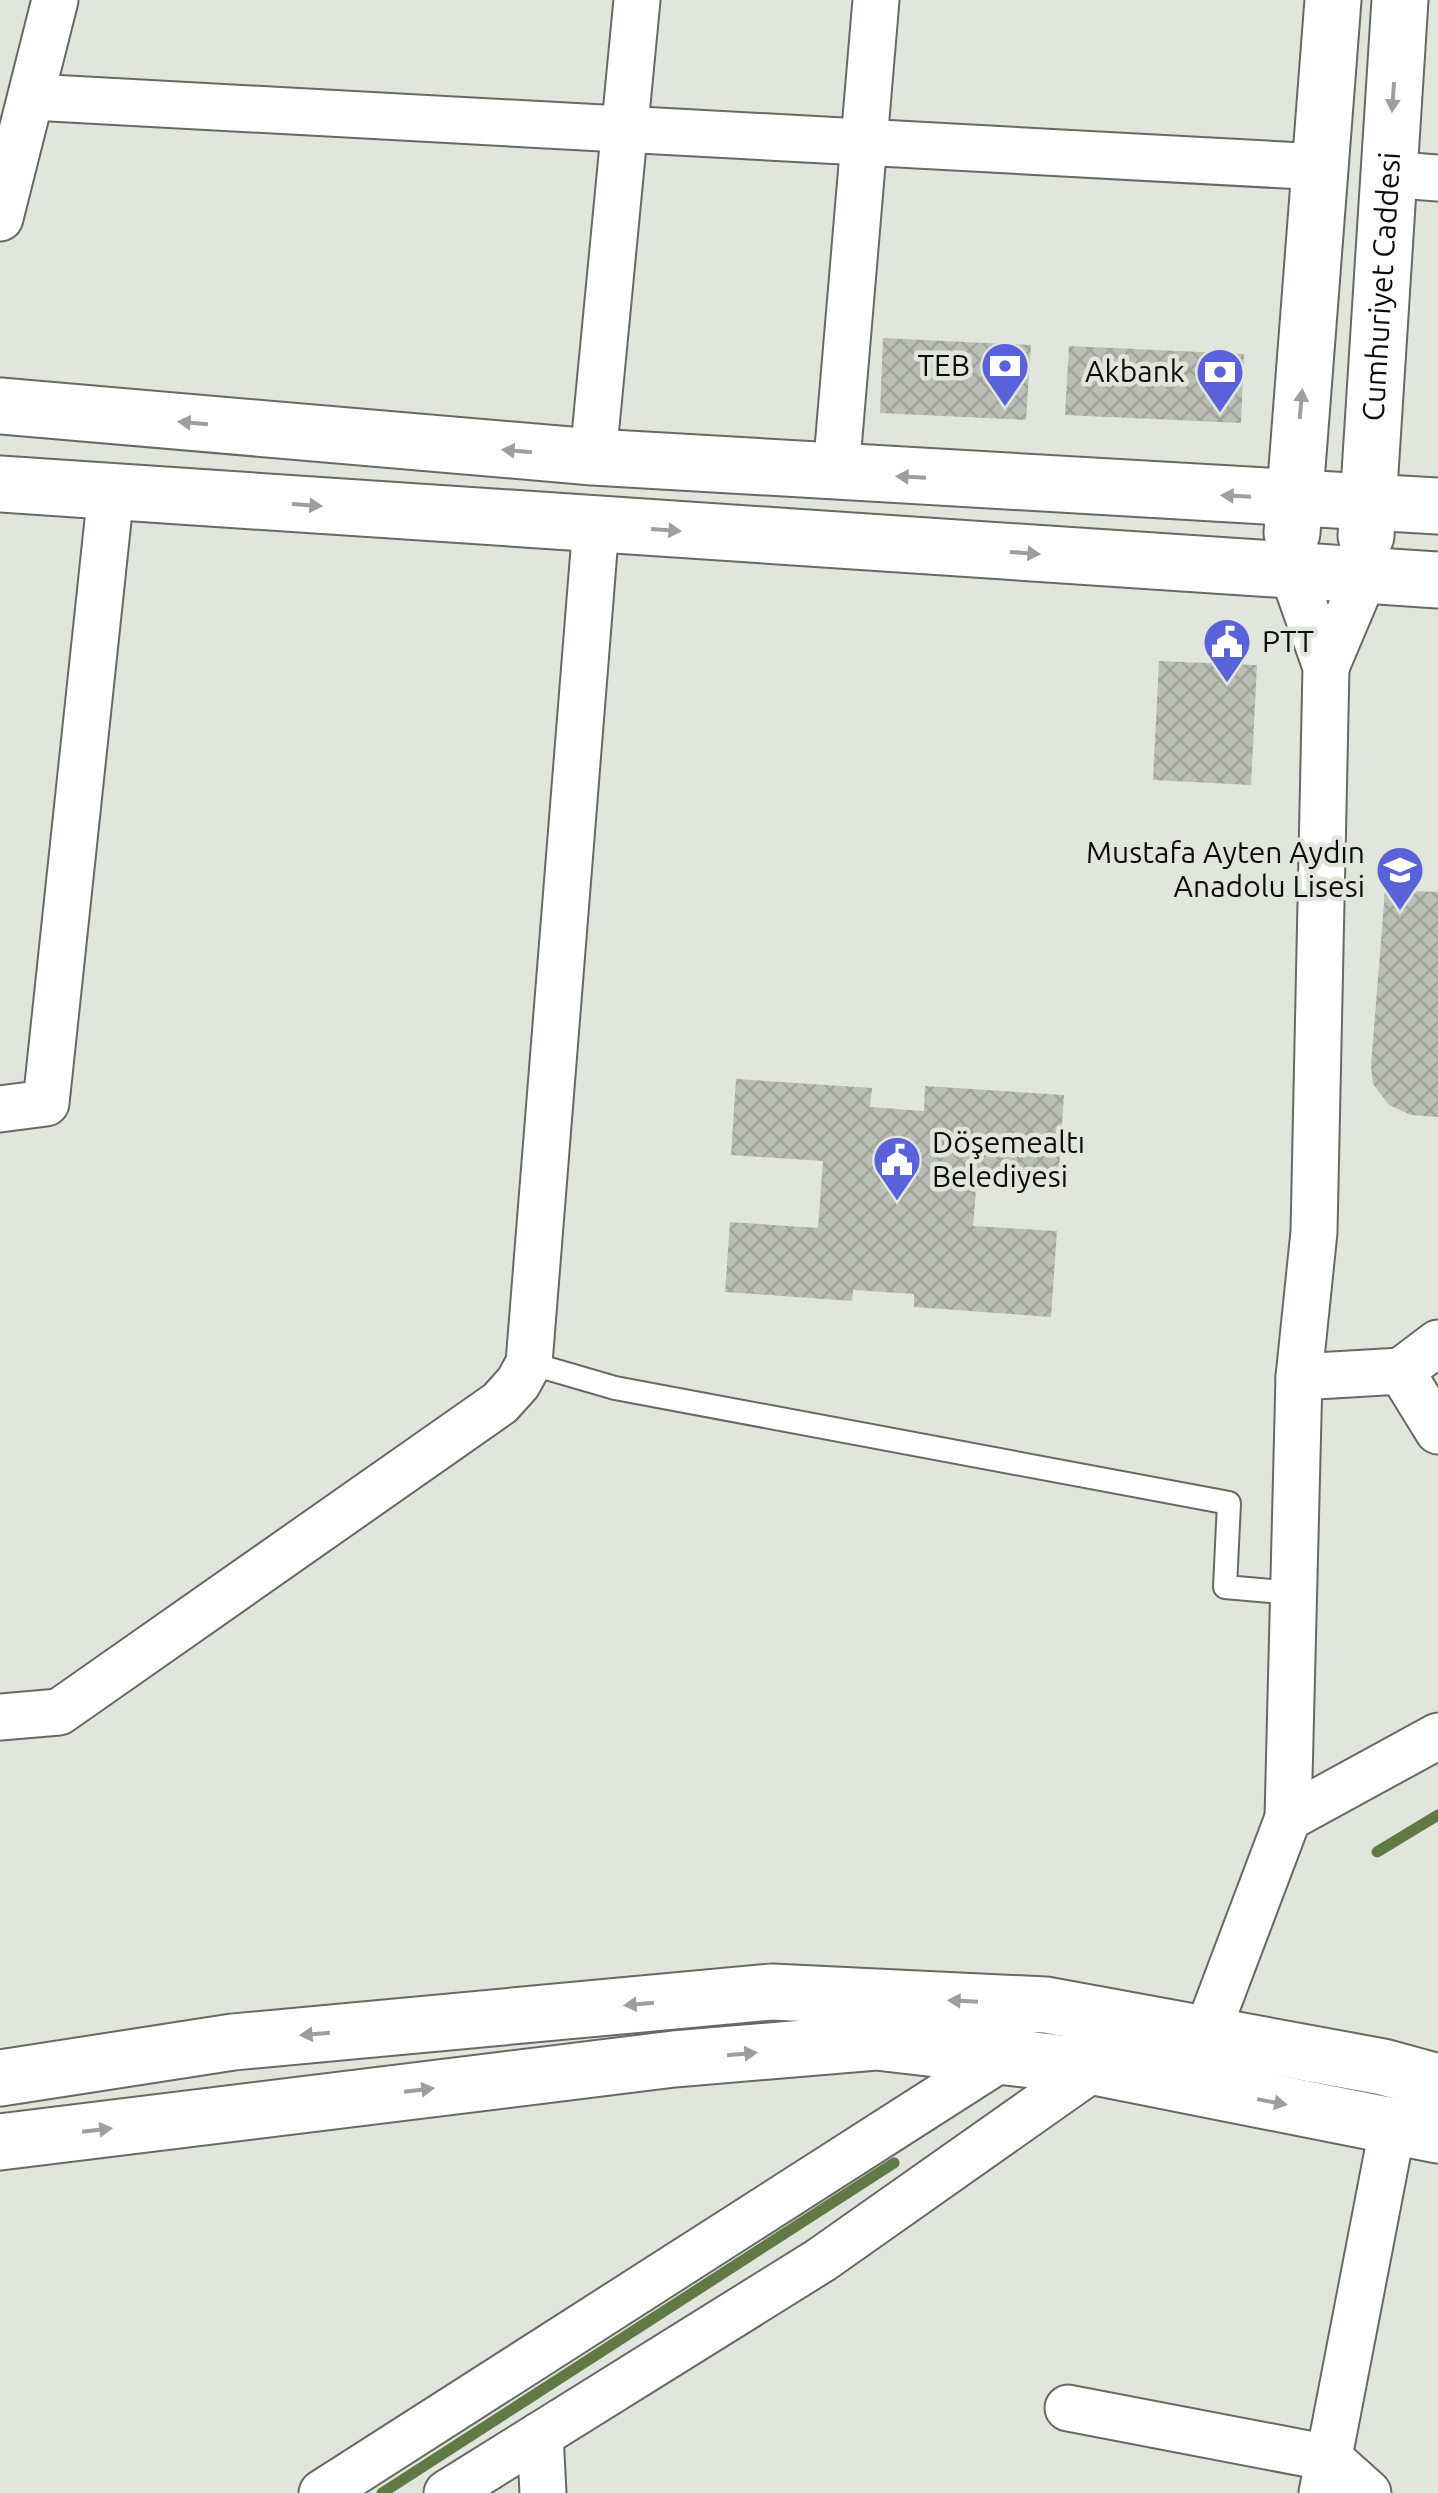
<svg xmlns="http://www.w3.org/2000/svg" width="1438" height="2493" font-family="Ubuntu,sans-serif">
<defs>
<pattern id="building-cross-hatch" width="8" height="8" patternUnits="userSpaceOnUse" patternTransform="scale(2.5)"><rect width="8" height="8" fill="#babfb6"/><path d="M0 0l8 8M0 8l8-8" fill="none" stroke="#9fa39b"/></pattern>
</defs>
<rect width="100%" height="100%" fill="#e1e6dd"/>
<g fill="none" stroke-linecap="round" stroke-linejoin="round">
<!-- stream -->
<g stroke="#617945" stroke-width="11">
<path d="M1377,1852L1438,1815"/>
<path d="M382,2493L894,2163"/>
</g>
</g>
<!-- building -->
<g fill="url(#building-cross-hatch)">
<path d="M883,338L1031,345L1026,420L880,413Z"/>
<path d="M1069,346L1244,354L1241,423L1065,415Z"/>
<path d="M1159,661L1257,665L1251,785L1153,780Z"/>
<path d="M1385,890L1438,892V1117L1411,1115L1389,1105L1373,1084L1371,1066Z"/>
<path d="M736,1079L872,1088L870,1107L924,1111L925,1086L1064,1095L1058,1184L977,1178L973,1226L1057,1231L1051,1317L914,1307V1294L853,1290L852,1301L725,1292L730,1222L818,1228L823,1161L731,1155Z"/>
</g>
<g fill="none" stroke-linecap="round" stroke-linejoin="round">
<!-- lane casing -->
<g stroke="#666a62" stroke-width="26">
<path id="lane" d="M529,1363L615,1388L1229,1503L1225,1587L1294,1593"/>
</g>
<!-- street casing -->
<g stroke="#666a62" stroke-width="49">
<g id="street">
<path d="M32,97L1321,167"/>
<path d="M1387,174L1438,178"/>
<path d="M0,218L55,0"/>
<path d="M593,457L637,0"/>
<path d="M836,472L876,0"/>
<path d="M1326,667L1365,575"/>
<path d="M0,1109L46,1103L111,492"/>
<path d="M1401,1371L1438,1343"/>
<path d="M1299,1377L1401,1371L1438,1431"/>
<path d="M0,1717L59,1712L500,1403L518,1383L529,1363L596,525"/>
<path d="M1288,1818L1299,1377L1314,1232L1326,667L1292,571"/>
<path d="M1206,2035L1288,1818L1438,1736"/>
<path d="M1068,2408L1329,2458L1368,2493"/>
<path d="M540,2435L543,2493"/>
<path d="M322,2493L1003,2057L1015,2042"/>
<path d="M447,2493L821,2260L1095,2067L1106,2054"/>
<path d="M1322,2493L1393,2125"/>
</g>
</g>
<!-- secondary casing -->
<g stroke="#666a62" stroke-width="59">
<g id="secondary">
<path d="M0,406L593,457L1438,506"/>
<path d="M0,484L1438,580"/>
<path d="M1292,533L1333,0"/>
<path id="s1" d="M1366,536L1400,0"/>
<path d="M0,2078L233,2042L772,1992L1046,2005L1383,2067L1438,2082"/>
<path d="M0,2142L674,2059L876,2042L1095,2067L1438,2135"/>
</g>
</g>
<!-- lane -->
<use href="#lane" stroke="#fff" stroke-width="22"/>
<!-- street -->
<use href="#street" stroke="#fff" stroke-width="45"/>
<!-- secondary -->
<use href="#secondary" stroke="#fff" stroke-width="55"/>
</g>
<!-- one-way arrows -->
<defs><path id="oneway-solid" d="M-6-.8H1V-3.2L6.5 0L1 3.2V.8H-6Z" transform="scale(2.5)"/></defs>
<g fill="#9e9e9d">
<use href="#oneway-solid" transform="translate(1393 97) rotate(94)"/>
<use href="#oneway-solid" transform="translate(1301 404) rotate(-85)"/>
<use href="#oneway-solid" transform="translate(193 423) rotate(-175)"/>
<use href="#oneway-solid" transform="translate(517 451) rotate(-175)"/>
<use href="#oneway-solid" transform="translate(911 477) rotate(-177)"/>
<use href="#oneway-solid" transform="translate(1236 496) rotate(-177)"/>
<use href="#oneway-solid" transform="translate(307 505) rotate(4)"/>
<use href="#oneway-solid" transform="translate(666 530) rotate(4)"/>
<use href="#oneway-solid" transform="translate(1025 553) rotate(4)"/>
<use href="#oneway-solid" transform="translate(963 2001) rotate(-177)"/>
<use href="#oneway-solid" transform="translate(639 2004) rotate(175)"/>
<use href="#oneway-solid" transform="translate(315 2034) rotate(175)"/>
<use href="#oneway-solid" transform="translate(742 2054) rotate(-5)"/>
<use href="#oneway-solid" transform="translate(419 2090) rotate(-7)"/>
<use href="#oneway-solid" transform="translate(1272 2102) rotate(11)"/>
<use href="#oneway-solid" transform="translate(97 2130) rotate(-7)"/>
</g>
<!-- icons -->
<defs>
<g id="bank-pin" transform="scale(2.5)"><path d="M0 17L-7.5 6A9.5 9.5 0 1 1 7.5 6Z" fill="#5962d9" stroke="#e1e6dd"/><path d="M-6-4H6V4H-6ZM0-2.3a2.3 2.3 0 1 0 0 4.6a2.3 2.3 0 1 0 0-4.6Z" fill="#fff"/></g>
<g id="civic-pin" transform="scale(2.5)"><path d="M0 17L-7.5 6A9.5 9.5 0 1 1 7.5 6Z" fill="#5962d9" stroke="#e1e6dd"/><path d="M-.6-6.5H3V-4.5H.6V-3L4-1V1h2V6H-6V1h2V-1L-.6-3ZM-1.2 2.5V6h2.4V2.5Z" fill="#fff"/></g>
<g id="school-pin" transform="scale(2.5)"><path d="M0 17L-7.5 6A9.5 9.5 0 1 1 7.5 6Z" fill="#5962d9" stroke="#e1e6dd"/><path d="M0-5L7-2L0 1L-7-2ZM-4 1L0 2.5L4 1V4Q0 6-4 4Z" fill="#fff"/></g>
</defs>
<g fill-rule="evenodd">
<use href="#bank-pin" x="1005" y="366"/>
<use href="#bank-pin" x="1220" y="372"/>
<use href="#civic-pin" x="1227" y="642"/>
<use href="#school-pin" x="1400" y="870"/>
<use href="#civic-pin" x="897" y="1160"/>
</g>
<g text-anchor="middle" stroke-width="9" stroke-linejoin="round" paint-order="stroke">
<!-- street labels -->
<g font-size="30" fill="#0c0d0a" stroke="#e1e6dd">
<text dy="10" stroke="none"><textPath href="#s1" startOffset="250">Cumhuriyet Caddesi</textPath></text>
</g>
<!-- poi labels -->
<g font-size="30" fill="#0c0d0a" stroke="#e1e6dd" text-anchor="end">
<text x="970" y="376">TEB</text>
<text x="1185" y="382">Akbank</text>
<text x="1262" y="652" text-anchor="start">PTT</text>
<text x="1365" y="863">Mustafa Ayten Aydın<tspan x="1365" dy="34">Anadolu Lisesi</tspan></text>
<text x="932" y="1153" text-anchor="start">Döşemealtı<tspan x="932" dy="34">Belediyesi</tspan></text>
</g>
</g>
</svg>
